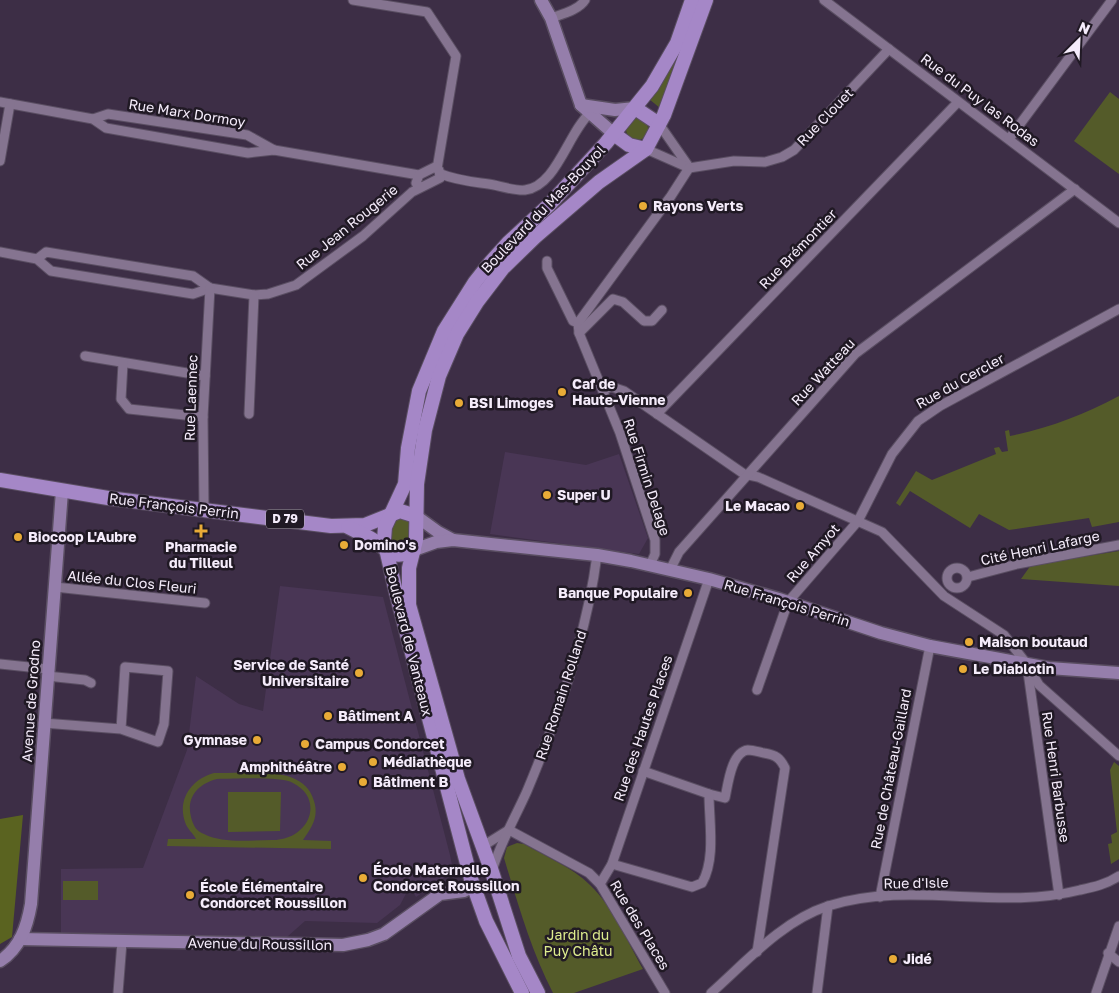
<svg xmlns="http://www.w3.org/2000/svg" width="1119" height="993" font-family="'Golos Text',sans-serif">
<rect width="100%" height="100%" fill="#3d2e46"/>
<!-- built -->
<g fill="#493655">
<path d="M505,452L586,465L619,454L648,538L639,554L490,534Z"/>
<path d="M280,586L383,597L450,855L452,865L450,874L416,897L410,886L400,905L377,923L305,921L287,937L61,933V869L143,868L187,750L196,676L239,704L263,711Z"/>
</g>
<!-- green -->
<g fill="#545b29" fill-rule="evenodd">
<path d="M676,57L680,58L660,108L649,99Z"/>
<path d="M1110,92L1119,99V174L1074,141Z"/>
<circle cx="637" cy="129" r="11"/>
<path d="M1119,396V522L1092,527L1089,518L1009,530L979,514L970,528L910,491L900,506L896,503L916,471L932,480L996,454L994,448L999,447L1002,452L1008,451L1005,431L1009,430L1010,436L1015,435C1052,427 1085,414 1119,396Z"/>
<path d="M398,517L410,520V544L401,550L390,547C388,535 389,525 398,517Z"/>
<path d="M1119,551V586L1021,579L1031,565Z"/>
<path d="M1114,762L1119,766V859L1111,864L1108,844L1112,843L1111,835L1117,832L1110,770Z"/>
<path d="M214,773C245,774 304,763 314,801C319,817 312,827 303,840L331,841V849L167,846L168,839H196C193,833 187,829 185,822C177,799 192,779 214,773ZM217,779C235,779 280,776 293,783C325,799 310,840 272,840C251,840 224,844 204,834C196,831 193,825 191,817C186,797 198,784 217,779Z"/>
<path d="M228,792H281L280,831L228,832Z"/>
<path d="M517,843L524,844C546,857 572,867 590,885C613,907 627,941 643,969L574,993H553C531,950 518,904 504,858L507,847Z"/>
<rect x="63" y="881" width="35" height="19"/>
</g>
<!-- forest -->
<path fill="#5a6320" d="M23,815L12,937L0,944V819Z"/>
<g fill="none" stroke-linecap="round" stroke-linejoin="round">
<!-- street casing -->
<g stroke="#5a4e62" stroke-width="11">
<g id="street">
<path d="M353,0L427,12L456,56L437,169"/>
<path d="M824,0L1119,223"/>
<path d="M551,18C562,14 579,10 585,0"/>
<path d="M0,102L93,119L106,128L248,153L274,150L419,175"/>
<path d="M93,119L108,114L247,135L274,150"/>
<path d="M659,124L689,167"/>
<path d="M1009,139L1112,0"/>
<path d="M646,149L689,168L734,161L765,162L782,157L794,150L889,49"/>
<path d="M0,161L10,104"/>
<path d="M441,174C458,181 476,182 494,185C503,187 516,191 525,190C556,187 568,133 590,113"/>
<path d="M0,252L37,259L51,271L193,294L210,288L254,295L268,294L296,285L363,236L412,192L440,178L439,170L435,167L419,175L416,183L420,187"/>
<path d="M37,259L46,252L193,276L210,288"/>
<path d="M547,261V268L573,321L578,323L579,333L620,433L655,540V554L650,565"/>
<path d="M578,323L671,196L689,168"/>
<path d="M579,333L613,299L623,302L644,321H652L662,310"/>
<path d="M85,356L205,376"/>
<path d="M123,363L121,399L129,409L203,417"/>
<path d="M603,389L612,387L624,391L744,474L758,477L882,532L944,596L1004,635L1026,663L1039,685L1119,756"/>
<path d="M249,414L254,295"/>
<path d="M657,414L958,102"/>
<path d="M204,509L203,417L210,288"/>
<circle cx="957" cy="578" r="10"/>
<path d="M670,570L679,552L855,354L1075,189"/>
<path d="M968,577L1017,564L1119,545"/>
<path d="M55,587L205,603"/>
<path d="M0,664L48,669"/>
<path d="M1027,665L1059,895"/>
<path d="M47,676L85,680L91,683"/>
<path d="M757,690L788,602L858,521L892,454L918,421L940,406L1119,309"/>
<path d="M43,723L121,729L158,742L164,724L168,671L125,667L121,729"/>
<path d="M709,794L725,798C728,785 731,752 748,750C753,750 759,752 764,753C776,755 780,758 785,768L757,952"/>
<path d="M509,830L589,873L600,884L665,993"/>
<path d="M483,846L507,831"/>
<path d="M612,864L692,887L702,883C716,859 709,821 709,794L643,771"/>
<path d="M492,871C500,843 515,818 527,791C558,717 587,635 597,555"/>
<path d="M600,884L612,864L709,579"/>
<path d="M880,897L930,646"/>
<path d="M1108,953L1119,962"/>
<path d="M118,993L122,942"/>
<path d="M711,993C747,961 782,921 828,906C910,880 998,911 1080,890C1094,887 1107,884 1119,876"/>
<path d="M817,993L828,906"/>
<path d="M1096,993L1119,926"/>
</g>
</g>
<!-- secondary casing -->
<g stroke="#5a4e62" stroke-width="15">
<g id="secondary">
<path d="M541,0L551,18L581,105L614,134"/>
<path d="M581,105L615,110L635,108"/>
<path d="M416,516L438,532L453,540"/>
<path d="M414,550L436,542L453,540L597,555L631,561L709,579L779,599L881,633L930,646L1049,668L1119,673"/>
<path d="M20,939L343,945L368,940L384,934L440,894L464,891L474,886"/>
<path d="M0,961C20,948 27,927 31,904L62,491"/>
</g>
</g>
<!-- primary casing -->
<g stroke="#5a4e62" stroke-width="16">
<g id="primary">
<path d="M635,108L659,124"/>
<path d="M614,134L629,145L646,149"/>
<path d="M0,480L108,498L331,526L365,525L400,511L416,516"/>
<path d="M348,527C357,532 368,536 376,542C390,553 396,560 414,550"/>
<path d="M522,993L486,921L471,879L396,592L384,540L385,527L405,484L408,448L419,391L444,331L475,282L490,263L508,243L549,205L606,143L652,86L677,43L692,0"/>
<path d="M538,993L519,956L492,872L458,779L409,605V568L416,540L417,484L425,430L439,376L457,334L477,302L503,268L535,237L599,182L646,149L664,115L706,0"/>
</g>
</g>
<!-- street -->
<use href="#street" stroke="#857490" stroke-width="9"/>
<!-- secondary -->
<use href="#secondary" stroke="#957eab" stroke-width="12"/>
<!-- primary -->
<use href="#primary" stroke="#a587c7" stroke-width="14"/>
</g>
<!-- markers -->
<g fill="#e8ab37" stroke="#201924" stroke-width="2">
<circle cx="643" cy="206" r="5"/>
<circle cx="562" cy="392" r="5"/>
<circle cx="459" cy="403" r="5"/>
<circle cx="547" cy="495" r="5"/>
<circle cx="800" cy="506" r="5"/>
<path d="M198.5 523.5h5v5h5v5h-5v5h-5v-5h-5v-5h5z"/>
<circle cx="18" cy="537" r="5"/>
<circle cx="344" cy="545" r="5"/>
<circle cx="688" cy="593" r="5"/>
<circle cx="969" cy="642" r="5"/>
<circle cx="963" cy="669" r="5"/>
<circle cx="359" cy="673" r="5"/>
<circle cx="328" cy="716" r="5"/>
<circle cx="257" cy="740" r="5"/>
<circle cx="305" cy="744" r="5"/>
<circle cx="373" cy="762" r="5"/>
<circle cx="342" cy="767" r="5"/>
<circle cx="363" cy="782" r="5"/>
<circle cx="363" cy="878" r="5"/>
<circle cx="190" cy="895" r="5"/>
<circle cx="893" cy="959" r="5"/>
</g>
<g text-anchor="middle" stroke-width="5" stroke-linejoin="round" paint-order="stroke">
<!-- shield labels -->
<rect fill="#201924" stroke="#b5adba" stroke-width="1" x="266" y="509.5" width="38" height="19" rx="4"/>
<g font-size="12" font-weight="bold" fill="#f5ecfb">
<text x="285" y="523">D 79</text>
</g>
<!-- street labels -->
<g font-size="14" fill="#f5ecfb" stroke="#201924">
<text transform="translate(980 100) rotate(37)" y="5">Rue du Puy las Rodas</text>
<text transform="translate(187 113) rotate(9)" y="5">Rue Marx Dormoy</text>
<text transform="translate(825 117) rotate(-46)" y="5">Rue Clouet</text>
<text transform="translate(543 209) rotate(-46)" y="5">Boulevard du Mas-Bouyol</text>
<text transform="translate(347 227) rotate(-39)" y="5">Rue Jean Rougerie</text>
<text transform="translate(798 249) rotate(-46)" y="5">Rue Brémontier</text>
<text transform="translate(823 372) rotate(-47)" y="5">Rue Watteau</text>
<text transform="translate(960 381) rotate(-29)" y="5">Rue du Cercler</text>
<text transform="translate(191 398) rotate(-88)" y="5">Rue Laennec</text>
<text transform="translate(647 477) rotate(72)" y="5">Rue Firmin Delage</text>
<text transform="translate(174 506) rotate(7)" y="5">Rue François Perrin</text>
<text transform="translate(1040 548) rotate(-12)" y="5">Cité Henri Lafarge</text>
<text transform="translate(813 553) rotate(-49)" y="5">Rue Amyot</text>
<text transform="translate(132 582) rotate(6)" y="5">Allée du Clos Fleuri</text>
<text transform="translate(787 603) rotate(17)" y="5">Rue François Perrin</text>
<text transform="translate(409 641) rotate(76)" y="5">Boulevard de Vanteaux</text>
<text transform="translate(561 695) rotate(-72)" y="5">Rue Romain Rolland</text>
<text transform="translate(31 701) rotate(-86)" y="5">Avenue de Grodno</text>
<text transform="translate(643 728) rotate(-71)" y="5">Rue des Hautes Places</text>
<text transform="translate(891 769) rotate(-79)" y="5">Rue de Château-Gaillard</text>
<text transform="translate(1056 777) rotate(82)" y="5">Rue Henri Barbusse</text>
<text transform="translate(916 883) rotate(-1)" y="5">Rue d'Isle</text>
<text transform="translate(640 925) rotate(59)" y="5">Rue des Places</text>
<text transform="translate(260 944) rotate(1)" y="5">Avenue du Roussillon</text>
</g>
<!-- poi labels -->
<g font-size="14" font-weight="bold" fill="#f5ecfb" stroke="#201924" text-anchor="start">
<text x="653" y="211">Rayons Verts</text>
<text x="572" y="389">Caf de<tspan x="572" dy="16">Haute-Vienne</tspan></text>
<text x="469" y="408">BSI Limoges</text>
<text x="557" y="500">Super U</text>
<text x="790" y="511" text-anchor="end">Le Macao</text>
<text x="28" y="542">Biocoop L'Aubre</text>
<text x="354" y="550">Domino's</text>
<text x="201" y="552" text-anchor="middle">Pharmacie<tspan x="201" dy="16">du Tilleul</tspan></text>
<text x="678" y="598" text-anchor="end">Banque Populaire</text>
<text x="979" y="647">Maison boutaud</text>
<text x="349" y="670" text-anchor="end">Service de Santé<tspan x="349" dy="16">Universitaire</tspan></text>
<text x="973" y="674">Le Diablotin</text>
<text x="338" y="721">Bâtiment A</text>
<text x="247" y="745" text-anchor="end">Gymnase</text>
<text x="315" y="749">Campus Condorcet</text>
<text x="383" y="767">Médiathèque</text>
<text x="332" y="772" text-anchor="end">Amphithéâtre</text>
<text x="373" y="787">Bâtiment B</text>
<text x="373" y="875">École Maternelle<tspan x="373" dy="16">Condorcet Roussillon</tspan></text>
<text x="200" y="892">École Élémentaire<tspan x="200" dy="16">Condorcet Roussillon</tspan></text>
<text x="903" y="964">Jidé</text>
</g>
<!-- park labels -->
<g font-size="14" fill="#deed8e" stroke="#201924">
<text x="578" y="940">Jardin du<tspan x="578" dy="16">Puy Châtu</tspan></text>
</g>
</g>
<!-- north arrow -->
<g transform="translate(1079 40) rotate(24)" stroke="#201924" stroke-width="4" paint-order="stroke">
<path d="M0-4L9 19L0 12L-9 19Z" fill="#f5ecfb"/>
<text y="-8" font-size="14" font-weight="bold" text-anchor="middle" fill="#f5ecfb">N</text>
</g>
</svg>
